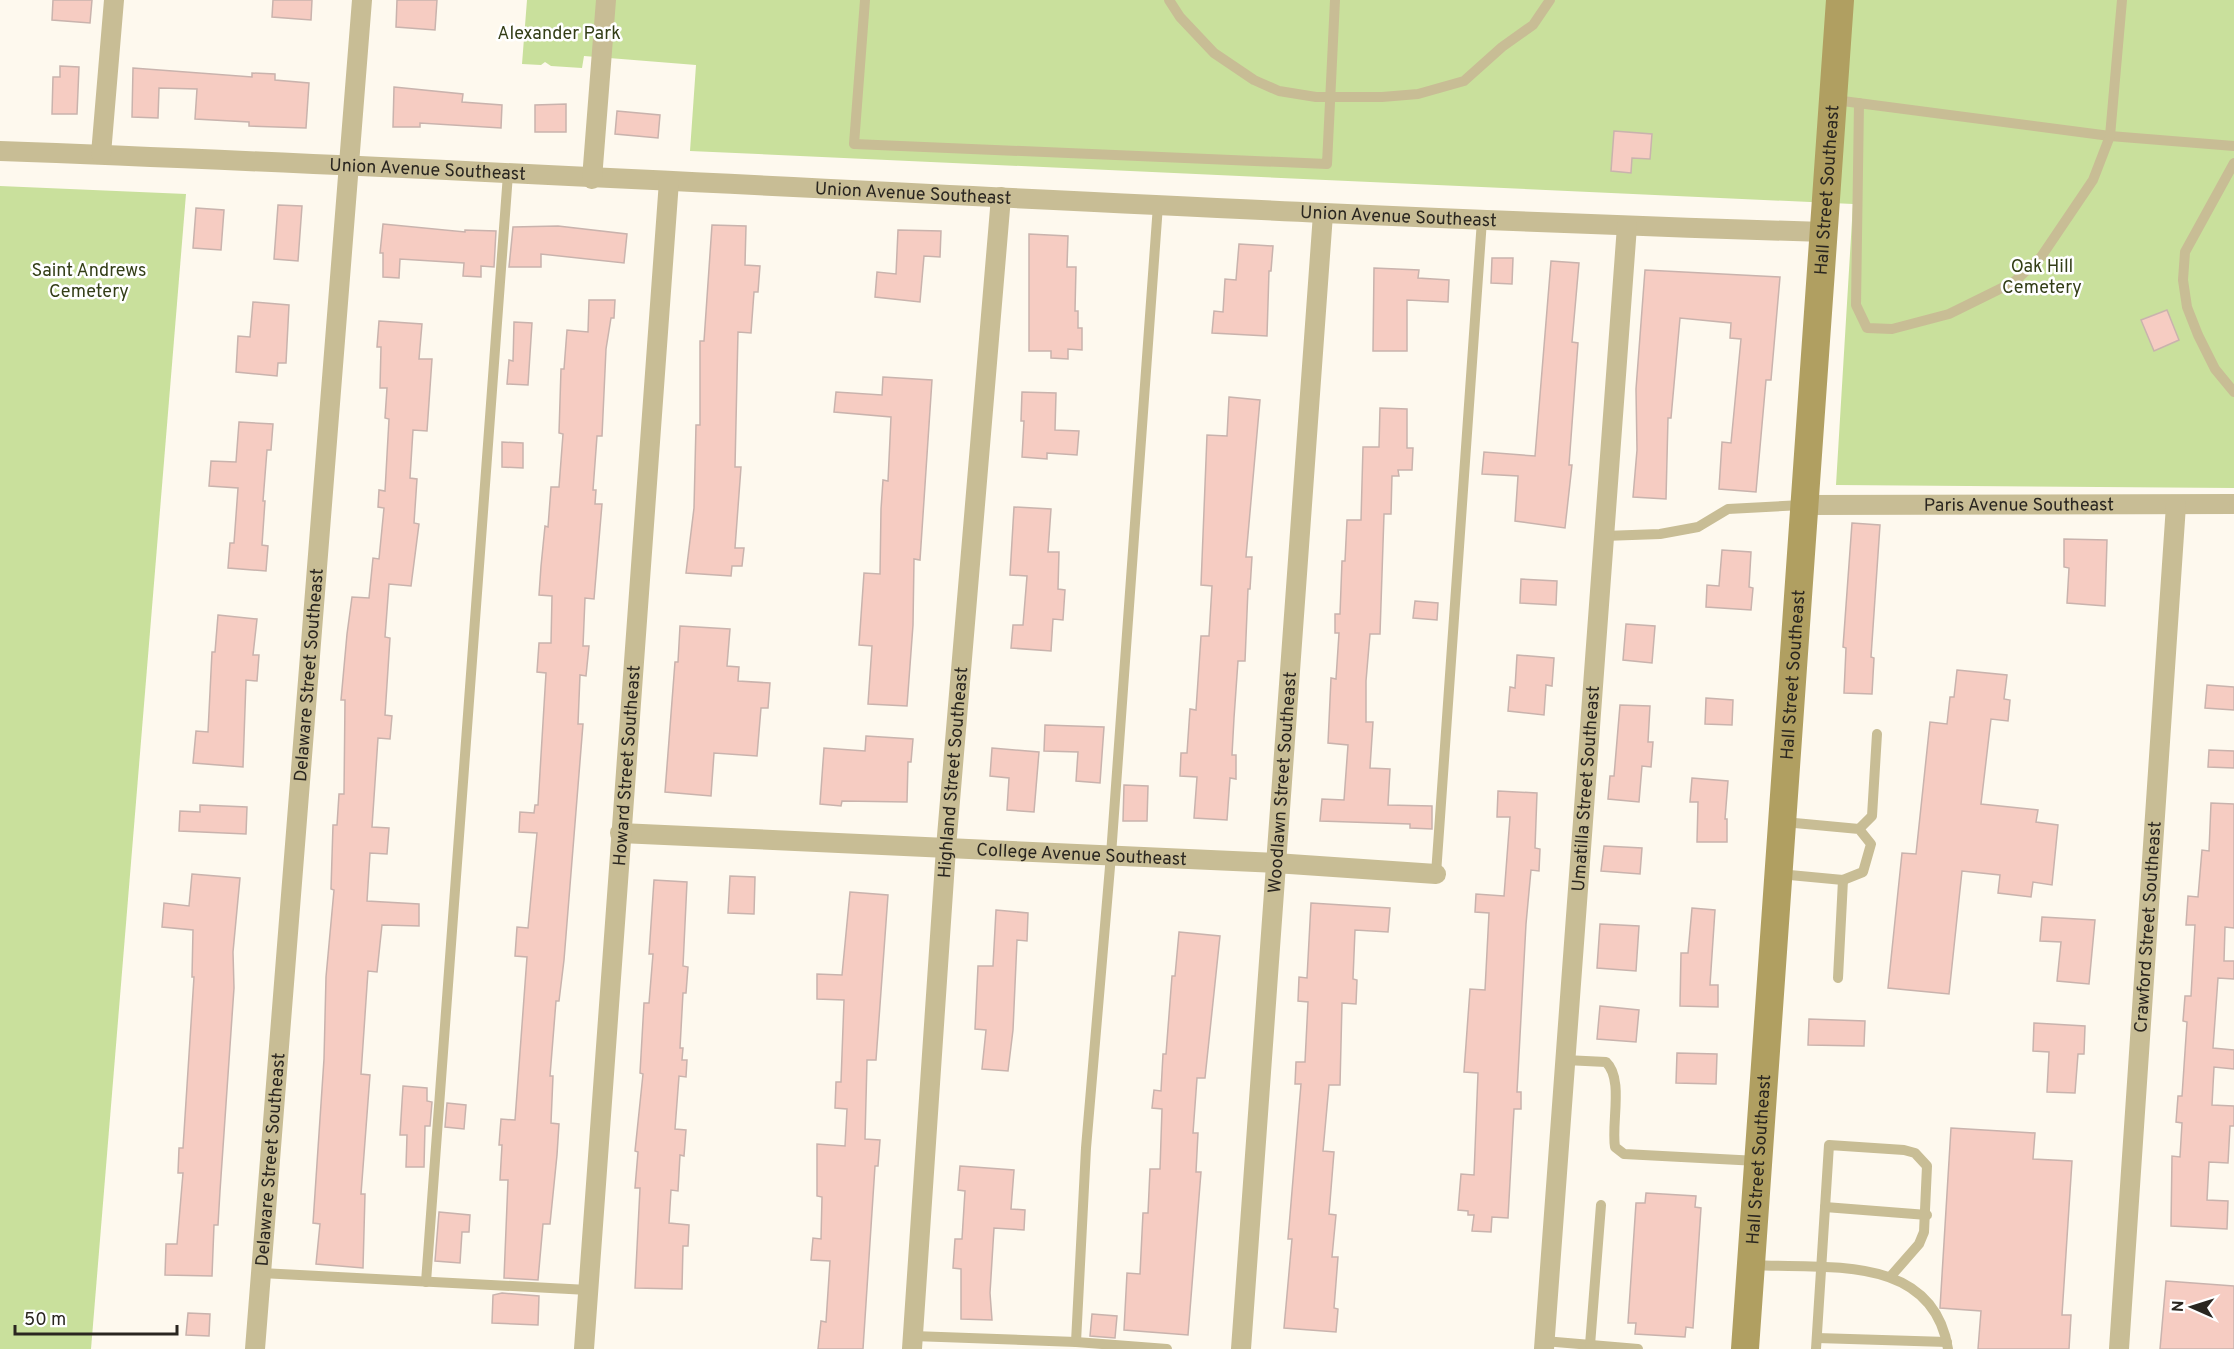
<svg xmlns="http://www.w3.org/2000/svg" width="2234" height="1349" font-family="Overpass,sans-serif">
<rect width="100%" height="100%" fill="#fef9ee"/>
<!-- green -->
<g fill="#c9e09c">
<path d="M527,0H2234V488L1836,485L1853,204L690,151L696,65L584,56L582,68L551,66L545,62L541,65L522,64Z"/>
<path d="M0,186L186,194L91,1349H0Z"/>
</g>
<!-- building -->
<g fill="#f6ccc2" stroke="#c9b3ad" stroke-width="1.5">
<path d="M53,0H92L90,23L52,20Z"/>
<path d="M273,0H312L311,20L272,17Z"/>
<path d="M397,0H437L435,30L396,27Z"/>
<path d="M60,66L79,67L77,114H52L53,77H60Z"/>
<path d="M133,68L252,77V73L275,74V80L309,83L306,128L249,126V122L195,119L197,89L159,88L158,118L132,117Z"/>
<path d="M394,87L463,94L462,102L502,105L501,128L420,123V127H393Z"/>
<path d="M566,104V132H535V105Z"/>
<path d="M617,111L660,115L658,138L615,134Z"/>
<path d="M1614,131L1652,134L1650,159L1632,158L1631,173L1611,171Z"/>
<path d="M278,205L302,206L298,261L274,259Z"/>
<path d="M196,208L224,210L221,250L193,248Z"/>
<path d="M383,224L465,232V230L496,231L494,267L481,266V277L463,276L464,263L400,259L399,278L383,277V253H380Z"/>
<path d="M712,225L746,226L745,265L760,266L758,292H754L751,333L738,332L735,467H741L735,548H744L742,566H732L731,576L686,573L694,508L696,425H700V341H704Z"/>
<path d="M558,226L627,234L624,263L541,254V267H509L513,227Z"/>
<path d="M898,230L941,231L940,257L924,256L920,302L875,297L877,272L896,274Z"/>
<path d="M1029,234L1068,236L1067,267H1076L1075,311H1078V328H1082V350L1068,349V359L1051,358V351H1029Z"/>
<path d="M1239,244L1273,246L1271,271H1269L1267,336L1212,333L1214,311L1223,312L1225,279L1236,280Z"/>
<path d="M1492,258H1513L1512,284L1491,283Z"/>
<path d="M1551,261L1579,263L1572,342L1578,343L1569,465H1572L1565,528L1515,521L1518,476L1482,474L1484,452L1535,456Z"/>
<path d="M1374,268L1419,270L1418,278L1449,280L1448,302L1407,300V351H1373Z"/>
<path d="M1645,270L1780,277L1771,380H1766L1756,492L1719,489L1722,442L1731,443L1741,339L1730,338L1731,323L1680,318L1671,418H1668L1666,499L1633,497L1637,450L1636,389Z"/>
<path d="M589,300H615L614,318H611L606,349L602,436H597L593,490H596L595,504H602L594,599L585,598L583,646H589L586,676L580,675L578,724H583L564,960L559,1001H556L550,1076H553L551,1123L559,1124L557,1155L550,1224H543L538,1280L504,1278L508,1180H500L502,1145H499L501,1119L515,1120L527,957L515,956L517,927L528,928L537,833L519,832L520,812L534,813L535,805H538L546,673L537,672L539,643H551L552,596L539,595L541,566L545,526L548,527L551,487H559L563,434L559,433L561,369H564L567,330L588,332Z"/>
<path d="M253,302L289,305L286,363H278L277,376L236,372L238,336L250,337Z"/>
<path d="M2167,310L2179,340L2154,351L2141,320Z"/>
<path d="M379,321L422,324L419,359H432L427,431L413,430L410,478L417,479L414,523L419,524L411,586L389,584L385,637L390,638L385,715L392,716L390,739L378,738L372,827L389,828L387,854L370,853L367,901L419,904V926L382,925L377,972L368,971L361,1074L370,1075L361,1194H365L363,1268L316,1264L320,1224L313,1223L324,1059L326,977L334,890L331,889L333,825H337L339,794H344L345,700H341L347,634L352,597L369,598L373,558L379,559L384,508L378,507L379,490L385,491L389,419L385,418L387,388H380L381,347H377Z"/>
<path d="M514,322L532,323L528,385L507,384L509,360L513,361Z"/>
<path d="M883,377L932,380L920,560L914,559L913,625L907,706L868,704L872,646L859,645L864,573L880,574L881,509L883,480L888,481L891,417L834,412L836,392L882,395Z"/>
<path d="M1022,392L1056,393L1055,430L1079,431L1077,455L1047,453V459L1022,457L1024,421H1021Z"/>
<path d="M1229,397L1260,400L1246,557H1252L1250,589H1248L1245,661H1238L1234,718L1232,755H1236V779L1230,778L1227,820L1194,818L1197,777L1180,776L1181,753H1187L1190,709L1196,710L1201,636H1209L1212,586L1201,585L1207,435L1227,436Z"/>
<path d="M1380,408L1407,409V448H1413L1412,470H1398L1399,476H1392L1391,514H1384L1380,634H1370L1366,681V722H1373L1370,768L1390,769L1388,805L1432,806V829L1410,828V824L1320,821L1322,799L1344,800L1348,745L1328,743L1331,678L1336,679L1339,633H1335V614H1340L1342,561H1345L1347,520H1361L1363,447H1379Z"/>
<path d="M239,422L273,424L271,450H267L263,501H265L262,545L268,546L266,571L228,568L230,543H234L238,488L209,486L211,461L236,462Z"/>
<path d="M502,442L523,443V468L502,467Z"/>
<path d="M1014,507L1051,509L1048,552H1059L1058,589L1065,590L1063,620L1053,619L1051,651L1011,648L1013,625H1023L1027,576L1010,575Z"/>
<path d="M1852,523L1880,525L1871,657L1874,658L1872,694L1844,693L1846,648L1843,647Z"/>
<path d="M2064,539L2107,540L2105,606L2067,603L2069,568L2064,567Z"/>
<path d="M1722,550L1751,552L1749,587L1753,588L1751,610L1706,607L1707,585L1719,586Z"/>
<path d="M1521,579L1557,581L1556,605L1520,603Z"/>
<path d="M1415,601L1438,603L1437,620L1413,618Z"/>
<path d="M218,615L257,619L253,655H259L257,681L246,680L243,767L193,763L196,731L208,732L212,652H215Z"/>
<path d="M1626,624L1655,626L1652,663L1623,660Z"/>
<path d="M680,626L730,629L727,666L739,667L738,681L770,683L768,708H761L757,756L714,753L711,796L665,792L675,662H678Z"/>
<path d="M1517,655L1554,658L1552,686L1546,685L1544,715L1508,711L1510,687L1515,688Z"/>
<path d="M1957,670L2007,675L2004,699L2010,700L2008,721L1991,719L1981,804L2038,810L2036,822L2058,825L2052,885L2033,882L2031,897L1998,893L2000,875L1962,871L1949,994L1888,988L1902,853L1916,854L1930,722L1947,724L1950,697H1954Z"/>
<path d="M2207,685L2234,687V710L2205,708Z"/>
<path d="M1706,698L1733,700L1732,725L1705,724Z"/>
<path d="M1620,705L1650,706L1648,742H1653L1651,767L1642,766L1639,802L1608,799L1610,776H1614Z"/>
<path d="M1045,725L1104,727L1100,783L1076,781L1078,752L1044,751Z"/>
<path d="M866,736L913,739L911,762H908L907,802L842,801L841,806L820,804L824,748L865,751Z"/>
<path d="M992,748L1039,752L1034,812L1007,810L1009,778L990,776Z"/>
<path d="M2209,750L2234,751V768L2208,767Z"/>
<path d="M1692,778L1728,781L1725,819H1727V842H1697L1698,802H1690Z"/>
<path d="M1124,785L1148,786L1147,821H1123Z"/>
<path d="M1498,791L1537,793L1535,848L1540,849L1539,871L1531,870L1526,924L1517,1092H1521V1109H1514L1508,1218L1492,1217L1491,1232L1472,1231L1474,1215H1468V1211L1458,1210L1461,1174L1474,1175L1478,1073L1464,1072L1470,989L1485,990L1489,913L1475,912L1476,894L1504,896L1510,817H1497Z"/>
<path d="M2211,803L2234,804V928L2225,927L2224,961H2234V979L2218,978L2213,1048L2234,1050V1069L2214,1067L2212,1105L2234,1106V1126H2230L2228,1163L2209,1162L2207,1200L2228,1201L2227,1229L2171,1226L2172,1156L2180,1157L2182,1123L2176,1122L2178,1096H2182L2187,1022L2183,1021L2185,996H2191L2195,925H2186L2188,896L2198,897L2202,850L2209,851Z"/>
<path d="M200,805L247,807L246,834L179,831L180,811L200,812Z"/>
<path d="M1604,846L1642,848L1640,874L1601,871Z"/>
<path d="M192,874L240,878L233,952L234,988L220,1191L218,1225H214L212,1276L165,1275L166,1244H177L183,1173H178L179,1148H183L194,977H192L193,930L162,927L164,903L189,906Z"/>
<path d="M730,876L755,877L754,914L728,913Z"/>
<path d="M654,880L687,882L683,966L688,967L686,993H683L680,1048H683L682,1060H687L686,1077L679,1076L675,1129L686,1130L684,1156L680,1155L678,1191L671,1190L669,1223L689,1225L688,1246H683L682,1289L635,1288L640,1188H635L638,1152L635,1151L643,1074L640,1073L644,1003H649L653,954H649Z"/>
<path d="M850,892L888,895L876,1060H867L865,1139L880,1140L878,1166H875L863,1349H818L821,1321L826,1322L830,1261L811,1260L813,1238L821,1239L822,1197L817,1196V1144L845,1146L847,1109L835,1108L836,1082H841L844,1000L817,999V974L842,975Z"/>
<path d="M1311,903L1390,908L1388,932L1355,930L1353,979L1357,980L1356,1004L1342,1003L1340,1085H1329L1323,1151L1334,1152L1329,1214L1336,1215L1332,1257H1338L1334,1308L1338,1309L1336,1332L1284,1328L1292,1239H1288L1301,1084H1295L1296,1062H1305L1308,1002L1298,1001L1299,977L1307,978Z"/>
<path d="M1692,908L1715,910L1710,985H1718V1007L1680,1006L1681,953H1688Z"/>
<path d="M996,910L1028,913L1027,941L1017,940L1013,1030L1008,1071L982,1069L986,1030L975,1029L978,966H993Z"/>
<path d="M2042,917L2095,920L2089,984L2057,981L2061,942L2040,941Z"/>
<path d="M1600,924L1639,926L1636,971L1597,968Z"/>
<path d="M1179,932L1220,936L1205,1078H1197L1193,1133H1198L1196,1172H1201L1188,1335L1124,1330L1127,1273L1140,1274L1143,1213H1148L1150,1169H1160L1162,1109L1152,1108L1154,1090L1161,1091L1163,1054H1166L1172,976H1175Z"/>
<path d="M1600,1006L1639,1010L1636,1042L1597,1039Z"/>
<path d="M1809,1019L1865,1021L1864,1046L1808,1045Z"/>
<path d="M2034,1023L2085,1026L2084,1054H2078L2075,1093L2047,1092L2049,1052L2033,1051Z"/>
<path d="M1677,1053L1717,1054L1716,1084L1676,1083Z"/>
<path d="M403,1086L427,1088V1101L432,1102L430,1126H425L424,1167H406L407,1135H400Z"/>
<path d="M447,1103L466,1105L464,1129L445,1127Z"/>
<path d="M1951,1128L2035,1133L2033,1159L2072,1161L2062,1315H2071L2069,1349H1978L1981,1311L1940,1308Z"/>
<path d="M960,1166L1014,1170L1011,1209L1025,1210L1024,1230L994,1228L990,1293L992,1320L961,1319V1269L953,1268L955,1239H962L965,1191L958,1190Z"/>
<path d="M1646,1193L1696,1196L1695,1207L1701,1208L1693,1328L1686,1327L1685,1337L1635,1334L1636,1323H1628L1636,1203H1645Z"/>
<path d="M439,1212L470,1215L469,1232H462L460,1263L435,1261Z"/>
<path d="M2166,1281L2234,1286V1349H2160Z"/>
<path d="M502,1293L539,1296L538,1325L492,1323L493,1295Z"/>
<path d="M188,1313L210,1314L209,1336L186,1335Z"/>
<path d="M1092,1314L1117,1316L1115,1338L1090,1336Z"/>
</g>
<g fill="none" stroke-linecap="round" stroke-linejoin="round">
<!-- service -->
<g stroke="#c8bd95" stroke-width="10">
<path d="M865,0L854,144L1327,164L1335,0"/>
<path d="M1169,0L1180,17L1214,53L1254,80L1279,91L1316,97H1382L1418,94L1464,81L1502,47L1533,25L1550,0"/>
<path d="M1835,100L2110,136L2234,146"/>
<path d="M1859,103L1856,305L1867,328L1892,329L1949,314L2014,282L2041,257L2093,180L2110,136L2122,0"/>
<path d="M2234,163L2185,252L2183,280L2187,307L2198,335L2215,369L2234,392"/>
<path d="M1604,536L1660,534L1698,527L1728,509L1802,505"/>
<path d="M1859,829L1872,816L1877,734"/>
<path d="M1436,874L1482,220"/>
<path d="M1779,874L1843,880L1863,872L1871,844L1859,829L1784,822"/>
<path d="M1838,978L1843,880"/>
<path d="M1565,1060L1606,1062C1624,1079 1611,1123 1615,1147L1624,1154L1758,1161"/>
<path d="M1825,1207L1927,1215"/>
<path d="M1753,1265C1826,1269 1933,1253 1948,1349"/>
<path d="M261,1273L588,1290"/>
<path d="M426,1282L508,174"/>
<path d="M913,1336L1076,1342L1167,1349"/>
<path d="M1817,1338L1947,1342"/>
<path d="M1544,1341L1638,1349"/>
<path d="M1076,1342L1086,1148L1111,855L1158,205"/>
<path d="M1590,1345L1601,1205"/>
<path d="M1816,1349L1829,1145L1904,1150L1915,1153L1927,1166L1924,1232L1919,1244L1891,1276"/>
</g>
<!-- minor -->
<g stroke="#c8bd95" stroke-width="20">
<path id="s1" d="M0,151C608,173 1216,214 1824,232"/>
<path d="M101,154L114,0"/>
<path d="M592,179L606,0"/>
<path id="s2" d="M1805,505L2234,504"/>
<path id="s3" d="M620,833L1275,863L1436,874"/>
<path id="s4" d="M255,1349L362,0"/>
<path id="s5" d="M584,1349L669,181"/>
<path id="s6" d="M912,1349L946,848L1001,197"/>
<path id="s7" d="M1241,1349L1323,214"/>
<path id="s8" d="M1544,1349L1627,226"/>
<path id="s9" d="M2119,1349L2176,505"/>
</g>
<!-- secondary -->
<path stroke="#b09f61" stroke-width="28" id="s10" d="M1745,1349L1840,0"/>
</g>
<g text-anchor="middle" stroke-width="5" stroke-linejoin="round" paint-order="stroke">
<!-- park labels -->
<g font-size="18" fill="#333e17" stroke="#fff">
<text x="559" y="39">Alexander Park</text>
<text x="2042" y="272">Oak Hill<tspan x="2042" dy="21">Cemetery</tspan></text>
<text x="89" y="276">Saint Andrews<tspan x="89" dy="21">Cemetery</tspan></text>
</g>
<!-- street labels -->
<g font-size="18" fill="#2a2620" stroke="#fff">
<text dy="6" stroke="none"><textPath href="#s1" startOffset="428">Union Avenue Southeast</textPath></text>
<text dy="6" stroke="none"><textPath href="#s10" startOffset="1162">Hall Street Southeast</textPath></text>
<text dy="6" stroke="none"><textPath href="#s1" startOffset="914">Union Avenue Southeast</textPath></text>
<text dy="6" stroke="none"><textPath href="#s1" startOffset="1400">Union Avenue Southeast</textPath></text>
<text dy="6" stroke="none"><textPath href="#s2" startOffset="214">Paris Avenue Southeast</textPath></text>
<text dy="6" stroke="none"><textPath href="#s10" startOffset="676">Hall Street Southeast</textPath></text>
<text dy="6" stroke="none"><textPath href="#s4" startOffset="676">Delaware Street Southeast</textPath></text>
<text dy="6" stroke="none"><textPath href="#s5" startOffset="585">Howard Street Southeast</textPath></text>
<text dy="6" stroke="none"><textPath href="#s6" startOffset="578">Highland Street Southeast</textPath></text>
<text dy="6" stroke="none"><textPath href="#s7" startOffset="568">Woodlawn Street Southeast</textPath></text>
<text dy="6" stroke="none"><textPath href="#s8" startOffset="562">Umatilla Street Southeast</textPath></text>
<text dy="6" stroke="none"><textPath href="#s3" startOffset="462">College Avenue Southeast</textPath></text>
<text dy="6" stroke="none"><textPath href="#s9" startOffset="423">Crawford Street Southeast</textPath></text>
<text dy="6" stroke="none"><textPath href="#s4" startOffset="190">Delaware Street Southeast</textPath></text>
<text dy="6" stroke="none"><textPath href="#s10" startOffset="190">Hall Street Southeast</textPath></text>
</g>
</g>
<!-- north arrow -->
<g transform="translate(2192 1307) rotate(273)" stroke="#ffffff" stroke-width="4.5" paint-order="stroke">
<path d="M0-4.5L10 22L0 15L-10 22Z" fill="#2a2620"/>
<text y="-9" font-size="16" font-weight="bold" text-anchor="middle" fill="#2a2620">N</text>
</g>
<!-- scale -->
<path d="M15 1325v9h162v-9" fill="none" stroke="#2a2620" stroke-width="3"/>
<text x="24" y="1325" font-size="18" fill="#2a2620" stroke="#ffffff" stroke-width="4.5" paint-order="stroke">50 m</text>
</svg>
